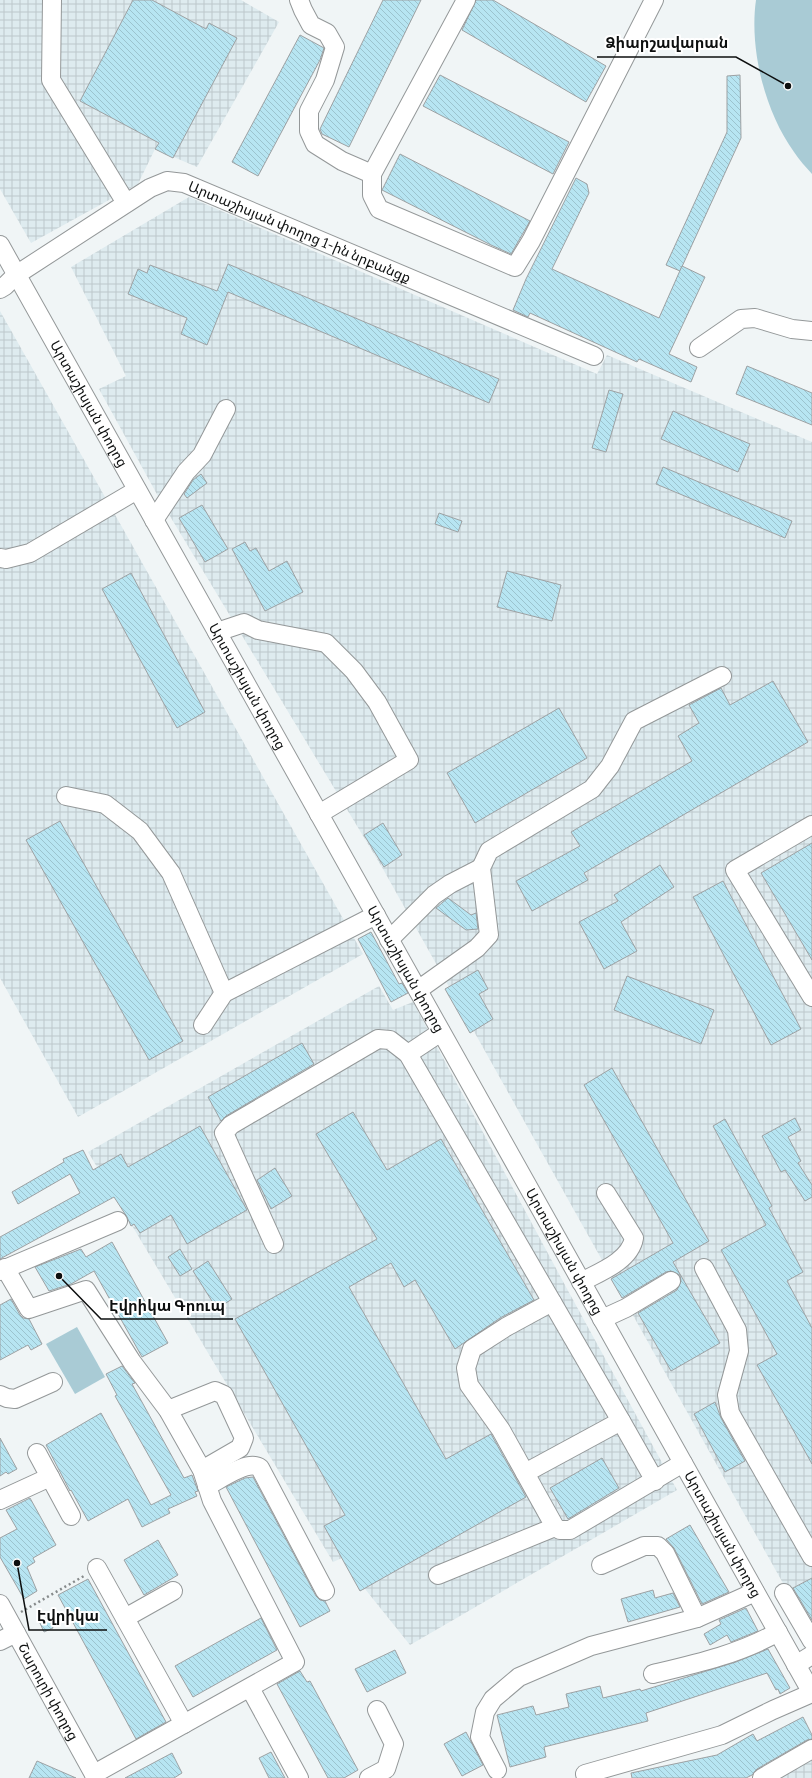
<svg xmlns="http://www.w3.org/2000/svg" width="812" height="1778" font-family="Bitter,'Noto Sans Armenian',serif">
<defs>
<pattern id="industrial-grid" width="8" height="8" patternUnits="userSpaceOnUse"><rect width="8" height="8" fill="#deebef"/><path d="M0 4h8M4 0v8" fill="none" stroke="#bdc8cc"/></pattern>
<pattern id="building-back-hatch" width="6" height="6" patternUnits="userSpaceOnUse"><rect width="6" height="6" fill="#b7e5f2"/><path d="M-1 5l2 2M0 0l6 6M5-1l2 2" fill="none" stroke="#9cc3ce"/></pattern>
</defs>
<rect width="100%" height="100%" fill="#f0f5f6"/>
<!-- industrial -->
<g fill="url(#industrial-grid)">
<path d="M0,0H241L279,22L197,167L155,149L138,184L31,243L0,189Z"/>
<path d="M189,197L597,374L607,355L812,442V1635L383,869L159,498L99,389L126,376L71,267Z"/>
<path d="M0,311L363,954L78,1117L0,978Z"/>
<path d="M379,986L393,1010L413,1002L566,1287L677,1490L410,1645L365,1589L360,1591L342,1558L333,1562L88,1152Z"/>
<path d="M812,1756V1778H771Z"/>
</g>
<!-- green -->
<g fill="#a9cbd5">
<path d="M756,0H812V174C806,167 799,160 794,152C765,112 749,49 756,0Z"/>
<path d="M77,1327L105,1377L75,1394L46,1344Z"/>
</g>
<!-- building -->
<g fill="url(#building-back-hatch)" stroke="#9da1a3">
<path d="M133,0H152L206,29L209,23L237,38L173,158L155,149L159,143L80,101Z"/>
<path d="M383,0H421L349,147L322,134L320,129Z"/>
<path d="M476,0H493L606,66L586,102L462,30Z"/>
<path d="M300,35L324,48L320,60L258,176L232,162Z"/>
<path d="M440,75L569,142L553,174L423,106Z"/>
<path d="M740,75L741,138L680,271L666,265L727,132V76Z"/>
<path d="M400,154L530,221L511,254L491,245L382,190Z"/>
<path d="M576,178L587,184L589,193L552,269L659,318L682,266L705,277L669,354L697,367L691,382L639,359L637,362L530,313L528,317L513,310L526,279Z"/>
<path d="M228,264L499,379L489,403L228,292L207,345L181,334L187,318L128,294L138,269L147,273L150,265L217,291Z"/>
<path d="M747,366L812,393V425L736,394Z"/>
<path d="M609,390L623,394L606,452L592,448Z"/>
<path d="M673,411L750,444L738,472L661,439Z"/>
<path d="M663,467L792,521L785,538L656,484Z"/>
<path d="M201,474L207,483L187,498L184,494L193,480Z"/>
<path d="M202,505L228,549L205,562L179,518Z"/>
<path d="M439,513L462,521L458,532L435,524Z"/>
<path d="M245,542L250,551L256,548L269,571L287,561L303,592L265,611L232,549Z"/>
<path d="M507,571L561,585L552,621L497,607Z"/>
<path d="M131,573L205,712L177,728L102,589Z"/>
<path d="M773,681L808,742L584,873L588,880L532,911L516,881L580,846L571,832L692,761L678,736L699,723L689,705L721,688L730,705Z"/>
<path d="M559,708L587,758L475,823L447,773Z"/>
<path d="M60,821L183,1041L149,1060L26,840Z"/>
<path d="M383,823L402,855L384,867L364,835Z"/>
<path d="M812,843V960L761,873Z"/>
<path d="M660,865L674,887L621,922L637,951L604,969L579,922L618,901L614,895Z"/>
<path d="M723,881L801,1029L771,1045L693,897Z"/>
<path d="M448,898L471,915L476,913L478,929L466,930L436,908Z"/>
<path d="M371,932L399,984L402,983L408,993L391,1002L358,939Z"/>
<path d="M478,970L488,989L479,994L493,1019L470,1033L445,989Z"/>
<path d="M627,976L714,1010L701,1044L614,1010Z"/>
<path d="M302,1043L314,1064L226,1116L221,1121L208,1097Z"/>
<path d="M612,1068L709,1241L673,1262L720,1343L671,1371L638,1313L677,1290L681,1281L680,1275L671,1271L666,1272L622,1298L611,1279L673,1243L584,1085Z"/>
<path d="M353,1112L387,1170L441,1139L534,1300L500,1318L455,1349L415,1280L404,1287L391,1263L349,1287L446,1459L491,1434L526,1497L360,1591L324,1526L345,1515L235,1319L377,1239L316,1134Z"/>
<path d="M795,1118L801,1130L788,1137L801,1161L798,1163L812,1185V1197L805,1201L785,1170L781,1172L762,1136Z"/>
<path d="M725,1119L772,1206L769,1208L803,1272L787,1281L812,1328V1464L757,1365L777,1354L721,1250L766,1225L713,1126Z"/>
<path d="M200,1126L247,1210L187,1244L171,1215L140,1233L134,1224L131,1226L127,1217L114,1197L0,1259V1237L80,1193L70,1174L18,1204L12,1192L64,1162L63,1159L83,1150L93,1170L121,1154L128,1167Z"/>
<path d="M275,1168L292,1196L271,1209L257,1180Z"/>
<path d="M112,1242L168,1343L142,1357L94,1271L71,1284L49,1291L35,1267L81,1249L86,1257Z"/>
<path d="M180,1249L192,1269L180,1276L168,1257Z"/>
<path d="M208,1261L232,1299L217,1309L193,1271Z"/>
<path d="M11,1299L20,1315L23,1318L29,1319L42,1344L31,1350L28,1345L0,1360V1305Z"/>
<path d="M122,1366L135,1383L132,1384L184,1478L192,1475L198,1491L195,1492L197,1496L168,1509L170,1513L142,1527L128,1499L88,1521L71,1490L70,1491L46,1445L101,1413L151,1505L171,1495L115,1396L117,1395L106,1374Z"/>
<path d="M715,1402L721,1418L745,1461L725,1472L694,1414Z"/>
<path d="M0,1438L17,1469L8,1474L6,1472L0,1476Z"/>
<path d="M602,1458L619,1488L568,1519L550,1488Z"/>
<path d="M253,1477L316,1596L320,1600L325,1601L330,1611L300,1627L226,1487L245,1478Z"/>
<path d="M30,1498L56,1545L33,1558L35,1562L27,1567L37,1591L24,1599L0,1557V1538L17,1529L6,1510Z"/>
<path d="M690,1525L729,1592L702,1604L674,1548L666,1539Z"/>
<path d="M158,1540L178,1575L144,1595L124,1560Z"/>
<path d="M812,1578V1620L793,1588Z"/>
<path d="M88,1579L166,1722L136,1739L58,1595Z"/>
<path d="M653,1590L655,1598L673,1593L680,1607L628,1622L621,1599Z"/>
<path d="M746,1608L758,1631L731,1642L727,1635L710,1645L704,1634L721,1624L719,1620Z"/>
<path d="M48,1617L53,1628L44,1632L39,1621Z"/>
<path d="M261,1618L277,1650L193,1697L175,1666Z"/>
<path d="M768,1649L790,1688L780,1694L778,1689L776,1690L767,1673L646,1713L648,1721L544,1747L546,1757L510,1767L497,1715L533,1706L536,1715L569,1707L566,1694L600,1686L603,1698L640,1689L641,1691L736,1662Z"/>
<path d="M395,1650L406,1673L367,1692L355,1669Z"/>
<path d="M300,1671L307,1682L310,1681L358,1770L344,1778H328L277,1684Z"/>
<path d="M803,1717L812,1735V1739L807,1740L757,1769L752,1775L746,1778H632L631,1773L717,1755L753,1734L757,1741Z"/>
<path d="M466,1732L483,1765L462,1776L444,1744Z"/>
<path d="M271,1752L285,1778H269L259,1758Z"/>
<path d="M172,1753L182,1773L174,1778H125Z"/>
<path d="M37,1761L76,1778H29Z"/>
</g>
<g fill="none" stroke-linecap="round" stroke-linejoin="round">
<!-- minor casing -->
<g stroke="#949899" stroke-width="20">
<g id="minor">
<path d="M52,0L51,80L126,203"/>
<path d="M299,0L303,10L311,25L327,33L335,47L325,80L309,111V131L315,144L342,161L372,174"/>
<path d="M466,0L372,174V195L379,209L515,267L531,241L654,0"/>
<path id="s1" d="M0,245L812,1693L773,1710L722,1735L585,1774"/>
<path id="s2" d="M0,289L5,286L16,275L150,188L167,181L184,183L594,356"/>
<path d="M699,348L741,319L755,318L792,329L812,331"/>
<path d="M154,520L186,472L202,455L226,409"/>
<path d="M0,558L6,559L30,553L137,490"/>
<path d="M217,632L244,623L258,630L326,643L354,671L377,702L409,760L319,814"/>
<path d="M66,796L105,804L140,831L171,873L224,993"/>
<path d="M812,825L735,870L812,997"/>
<path d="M389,940L434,895L450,884L481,868"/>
<path d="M418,990L477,948L489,935L481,868L489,851L592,789L610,766L634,721L722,676"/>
<path d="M203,1025L224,993L376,915"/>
<path d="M408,1054L441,1032"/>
<path d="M274,1244L224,1133L231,1125L378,1039L390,1040L408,1054L552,1302L506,1327L472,1349L466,1368L469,1385L501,1430L555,1527L560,1530H570L683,1463"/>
<path d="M5,1268L29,1309L86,1290L132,1362L168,1410L202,1470L212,1501L295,1662L94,1774"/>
<path d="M704,1268L737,1330L739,1351L727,1395L730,1413L812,1557"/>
<path d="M0,1271L118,1221"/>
<path d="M581,1282C600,1272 630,1261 634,1238L606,1193"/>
<path d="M602,1319L626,1308L671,1281"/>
<path d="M0,1395L7,1398L15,1399L53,1382"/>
<path d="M168,1410L215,1391L224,1395L244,1438L240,1448L202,1470"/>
<path d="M621,1421L655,1481"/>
<path d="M37,1453L71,1516"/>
<path d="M525,1473L621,1421L552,1302"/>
<path d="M207,1486C220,1480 248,1459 260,1468L325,1591"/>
<path d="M0,1500L50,1477"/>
<path d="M601,1565L644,1546H658L665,1553L697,1618"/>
<path d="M97,1568L184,1724"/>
<path d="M438,1575L555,1527"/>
<path d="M784,1593L812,1641"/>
<path id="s3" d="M0,1604L96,1778"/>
<path d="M125,1618L173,1591"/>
<path d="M0,1641L16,1633"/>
<path d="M796,1665L812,1655"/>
<path d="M653,1674C695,1664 740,1654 778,1632"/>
<path d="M250,1688L299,1778"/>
<path d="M497,1770L480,1737L485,1712L493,1699L519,1677L591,1646L697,1618L755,1592"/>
<path d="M369,1778L386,1769L394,1744L377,1710"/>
<path d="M762,1778L812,1749"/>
</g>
</g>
<!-- path -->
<path stroke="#868a8b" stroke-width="2.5" stroke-dasharray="2 3" stroke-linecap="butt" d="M21,1612L84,1576"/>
<!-- minor -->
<use href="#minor" stroke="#fff" stroke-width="18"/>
</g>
<g text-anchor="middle" stroke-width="4" stroke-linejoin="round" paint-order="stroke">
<!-- street labels -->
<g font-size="14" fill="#0d0f0f" stroke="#fff">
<text dy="5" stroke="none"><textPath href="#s2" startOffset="342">Արտաշիսյան փողոց 1-ին նրբանցք</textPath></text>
<text dy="5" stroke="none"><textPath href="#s1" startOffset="182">Արտաշիսյան փողոց</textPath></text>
<text dy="5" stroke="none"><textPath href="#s1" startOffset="506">Արտաշիսյան փողոց</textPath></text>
<text dy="5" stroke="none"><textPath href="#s1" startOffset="830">Արտաշիսյան փողոց</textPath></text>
<text dy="5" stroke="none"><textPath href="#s1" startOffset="1154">Արտաշիսյան փողոց</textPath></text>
<text dy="5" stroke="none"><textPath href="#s1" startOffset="1478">Արտաշիսյան փողոց</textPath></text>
<text dy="5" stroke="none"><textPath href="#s3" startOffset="100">Շարուրի փողոց</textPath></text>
</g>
</g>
<!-- callouts -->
<path fill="none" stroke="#0d0f0f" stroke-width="1.5" d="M788 86L736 57H597M59 1276L101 1319H233M17 1563L29 1630H107"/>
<g fill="#0d0f0f" stroke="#fff" stroke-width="1.5">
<circle cx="788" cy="86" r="4"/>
<circle cx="59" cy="1276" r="4"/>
<circle cx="17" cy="1563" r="4"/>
</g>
<g font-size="15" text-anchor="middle" font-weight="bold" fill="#0d0f0f" stroke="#fff" stroke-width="4" stroke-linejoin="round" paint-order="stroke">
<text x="667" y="48">Ձիարշավարան</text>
<text x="167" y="1311">Էվրիկա Գրուպ</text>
<text x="68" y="1621">Էվրիկա</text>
</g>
</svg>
